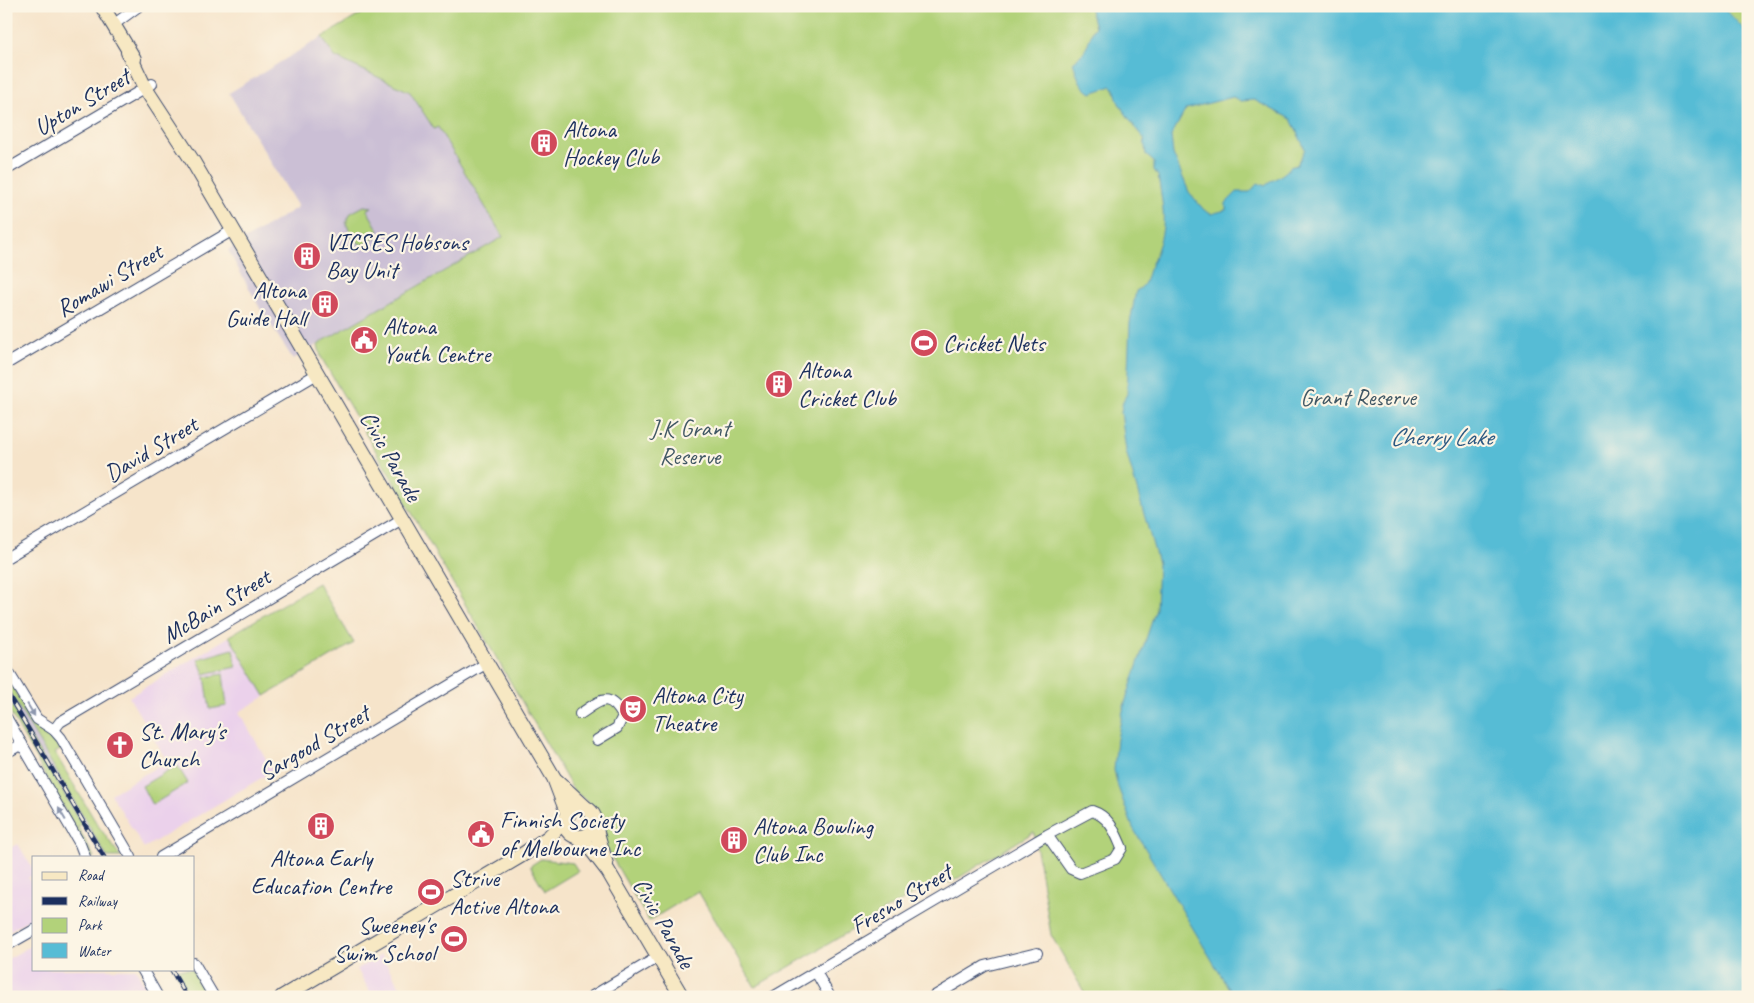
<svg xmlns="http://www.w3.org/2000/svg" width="1754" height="1003" font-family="Caveat,sans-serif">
<rect width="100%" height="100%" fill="#fcf5e5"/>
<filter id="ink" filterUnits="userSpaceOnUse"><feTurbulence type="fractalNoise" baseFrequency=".02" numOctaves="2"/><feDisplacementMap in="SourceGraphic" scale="10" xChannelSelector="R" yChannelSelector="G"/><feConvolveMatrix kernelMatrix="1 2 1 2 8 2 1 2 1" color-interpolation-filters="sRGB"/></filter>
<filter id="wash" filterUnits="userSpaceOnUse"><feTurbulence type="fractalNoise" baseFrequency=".0096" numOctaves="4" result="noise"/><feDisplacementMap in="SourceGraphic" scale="20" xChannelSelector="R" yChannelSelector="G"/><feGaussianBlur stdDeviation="1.12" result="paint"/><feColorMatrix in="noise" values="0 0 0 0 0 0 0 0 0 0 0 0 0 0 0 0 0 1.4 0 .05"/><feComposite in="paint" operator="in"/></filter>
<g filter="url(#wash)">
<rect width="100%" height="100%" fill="#f6e4ca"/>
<!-- built -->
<g fill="#ebd1eb">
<path d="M318,583L354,643L239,712L273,771L144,848L111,794L167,761L129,697Z"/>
<path d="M18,844L34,871V874L28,878L34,887V916L6,933V850Z"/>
<path d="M34,944V969H136L151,997H6V960Z"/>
<path d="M381,955L406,997H373L357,969Z"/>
</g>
<!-- industrial -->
<g fill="#cbbfd5">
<path d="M322,37L335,57L410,92L434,128L438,126L503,237L293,359L261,310L228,250L298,207L229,93Z"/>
<path d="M6,686L107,857H102L6,696Z"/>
</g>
<!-- green -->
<g fill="#b2d27a" stroke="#66806c">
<path d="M375,6H1748V997H1087L1051,935L1034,832L950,883L941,879L927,886L755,987L698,891L649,921L604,844L603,821L595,807L574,791L321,357L318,345L323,341L503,237L438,127L434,129L410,92L335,57L322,37Z"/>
<path d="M364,206L372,207L367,210L379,231L373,234L375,238L362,245L353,239L346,223L351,213Z"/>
<path d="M318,583L354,643L265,696L229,636Z"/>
<path d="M233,649L236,667L204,674L198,659Z"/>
<path d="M223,674L227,706L210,709L205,677Z"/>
<path d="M6,676L33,722L55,739L62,749L55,753L97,824L121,857H107L6,686Z"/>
<path d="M6,696L82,824L78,827L94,857H91L6,705Z"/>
<path d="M177,765L188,783L152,805L142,786Z"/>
<path d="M541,859L573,863L578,871L545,891L530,866Z"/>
<path d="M174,969H192L209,997H190Z"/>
</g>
<!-- water -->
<path fill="#57bcd5" stroke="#39769a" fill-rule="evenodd" d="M1089,6H1717C1730,11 1736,22 1746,31L1748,997H1234L1133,828L1118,787L1114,770L1117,739L1124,706L1156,609L1158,563L1126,451L1121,412L1123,401L1127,394L1130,323L1136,291C1147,285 1145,280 1149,270C1168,228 1165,219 1158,176L1154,170V162L1146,155L1144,138C1141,137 1124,111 1120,105C1116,99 1117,92 1112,86L1091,93C1079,86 1077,74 1073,62C1092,47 1085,44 1095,27ZM1233,97L1241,101L1254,100L1291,119L1305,149L1297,165L1290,167C1286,174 1272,180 1265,186L1258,183L1250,192H1237L1226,203V210L1211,214L1204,210L1189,192L1173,154L1171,136L1186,109Z"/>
</g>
<g filter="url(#ink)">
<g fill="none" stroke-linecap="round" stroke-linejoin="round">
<!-- street casing -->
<g stroke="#3c4a6e" stroke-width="12">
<g id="street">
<path d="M113,25L139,6"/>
<path d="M6,170L152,84"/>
<path d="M6,364L233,230"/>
<path d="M6,558L317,374"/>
<path d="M6,668L37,719L54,730L61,738L131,857"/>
<path d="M580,714C601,700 608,691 623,716L617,728L597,740"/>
<path d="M6,717L80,844L85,857"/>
<path d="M54,730L60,722L402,519"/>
<path d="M6,753L22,744"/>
<path d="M161,857L487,663"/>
<path d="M6,946L34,930"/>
<path d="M194,963L214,997"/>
<path d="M142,969L158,997"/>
<path d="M816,972L830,997"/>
<path d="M591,997L658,957"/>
<path d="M773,997L1047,835L1092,811C1110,817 1115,832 1122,848L1115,859L1080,873L1071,869L1047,835"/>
<path d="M933,997L985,966L1037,953"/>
</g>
</g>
<!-- secondary casing -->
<g stroke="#3c4a6e" stroke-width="16">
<g id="secondary">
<path d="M102,6L134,59"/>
<path d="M128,52L145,88L192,160L554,778L568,815"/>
<path d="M557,781L586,808"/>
<circle cx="580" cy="822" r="15"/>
<path d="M595,826L606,864"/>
<path d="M577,837L591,849L608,871L682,997"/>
<path d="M282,997L522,855L549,837L566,818"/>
</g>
</g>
<!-- street -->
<use href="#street" stroke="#fff" stroke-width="10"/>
<!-- secondary -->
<use href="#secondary" stroke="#f7e8c3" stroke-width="14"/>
<!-- rail casing -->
<g stroke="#1b2f5e" stroke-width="4.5">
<g id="rail">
<path d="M6,691L104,857"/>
<path d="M171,969L187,997"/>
</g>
</g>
<!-- rail -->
<use href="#rail" stroke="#fcf5e5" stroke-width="2.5" stroke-dasharray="8" stroke-linecap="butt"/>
</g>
<!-- one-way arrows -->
<defs><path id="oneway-solid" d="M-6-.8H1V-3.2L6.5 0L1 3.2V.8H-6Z" transform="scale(1.25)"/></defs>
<g fill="#8d97ae">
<use href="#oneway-solid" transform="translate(31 710) rotate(59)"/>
<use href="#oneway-solid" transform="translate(62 814) rotate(-120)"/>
</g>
</g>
<!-- icons -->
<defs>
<g id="building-disc" transform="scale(1.4375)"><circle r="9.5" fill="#d1495b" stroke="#fcf5e5"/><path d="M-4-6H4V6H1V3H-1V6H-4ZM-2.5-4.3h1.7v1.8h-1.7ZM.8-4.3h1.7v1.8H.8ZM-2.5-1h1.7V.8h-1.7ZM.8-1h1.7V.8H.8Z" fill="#fff"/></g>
<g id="civic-disc" transform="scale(1.4375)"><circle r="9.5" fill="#d1495b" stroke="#fcf5e5"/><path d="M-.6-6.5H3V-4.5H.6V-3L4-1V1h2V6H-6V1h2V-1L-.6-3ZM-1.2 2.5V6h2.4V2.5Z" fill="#fff"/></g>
<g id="stadium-disc" transform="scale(1.4375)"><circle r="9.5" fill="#d1495b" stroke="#fcf5e5"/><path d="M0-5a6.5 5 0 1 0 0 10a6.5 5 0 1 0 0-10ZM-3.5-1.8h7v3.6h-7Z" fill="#fff"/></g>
<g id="theatre-disc" transform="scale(1.4375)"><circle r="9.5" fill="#d1495b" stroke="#fcf5e5"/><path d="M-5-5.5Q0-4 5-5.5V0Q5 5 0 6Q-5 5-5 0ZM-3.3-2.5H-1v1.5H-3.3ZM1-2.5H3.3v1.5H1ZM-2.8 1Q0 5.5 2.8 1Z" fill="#fff"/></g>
<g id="church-disc" transform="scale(1.4375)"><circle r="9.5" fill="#d1495b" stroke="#fcf5e5"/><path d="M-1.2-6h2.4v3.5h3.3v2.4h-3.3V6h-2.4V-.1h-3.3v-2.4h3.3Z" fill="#fff"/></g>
</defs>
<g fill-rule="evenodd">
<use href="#building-disc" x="544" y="143"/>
<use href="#building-disc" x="307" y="256"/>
<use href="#building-disc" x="325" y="304"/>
<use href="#civic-disc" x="364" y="340"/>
<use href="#stadium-disc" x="924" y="343"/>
<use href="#building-disc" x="779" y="384"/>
<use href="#theatre-disc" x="633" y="709"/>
<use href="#church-disc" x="120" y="745"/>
<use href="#building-disc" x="321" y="826"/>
<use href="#civic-disc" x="481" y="834"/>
<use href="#building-disc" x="734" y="840"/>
<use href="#stadium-disc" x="431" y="892"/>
<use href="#stadium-disc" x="454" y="939"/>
</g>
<g text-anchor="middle" stroke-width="4.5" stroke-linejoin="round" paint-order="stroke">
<!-- street labels -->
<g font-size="24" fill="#1b2f5e" stroke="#fcf5e5">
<text transform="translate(82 102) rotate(-31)" y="8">Upton Street</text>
<text transform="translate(109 280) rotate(-31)" y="8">Romawi Street</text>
<text transform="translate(151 449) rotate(-31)" y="8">David Street</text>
<text transform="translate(391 456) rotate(60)" y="8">Civic Parade</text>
<text transform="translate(216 606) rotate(-31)" y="8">McBain Street</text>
<text transform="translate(314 743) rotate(-31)" y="8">Sargood Street</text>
<text transform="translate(901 899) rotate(-31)" y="8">Fresno Street</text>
<text transform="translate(664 923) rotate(60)" y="8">Civic Parade</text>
</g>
<!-- poi labels -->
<g font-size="24" fill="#1b2f5e" stroke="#fcf5e5" text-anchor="start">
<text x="563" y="137">Altona<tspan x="563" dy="28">Hockey Club</tspan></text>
<text x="326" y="250">VICSES Hobsons<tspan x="326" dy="28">Bay Unit</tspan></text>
<text x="306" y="298" text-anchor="end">Altona<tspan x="306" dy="28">Guide Hall</tspan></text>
<text x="383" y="334">Altona<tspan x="383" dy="28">Youth Centre</tspan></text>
<text x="943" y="351">Cricket Nets</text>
<text x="798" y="378">Altona<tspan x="798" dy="28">Cricket Club</tspan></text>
<text x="652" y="703">Altona City<tspan x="652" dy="28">Theatre</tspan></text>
<text x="139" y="739">St. Mary's<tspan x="139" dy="28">Church</tspan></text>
<text x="500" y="828">Finnish Society<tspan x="500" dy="28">of Melbourne Inc</tspan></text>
<text x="753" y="834">Altona Bowling<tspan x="753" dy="28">Club Inc</tspan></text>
<text x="321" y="866" text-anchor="middle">Altona Early<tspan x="321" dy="28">Education Centre</tspan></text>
<text x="450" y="886">Strive<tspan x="450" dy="28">Active Altona</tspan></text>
<text x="435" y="933" text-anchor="end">Sweeney's<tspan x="435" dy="28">Swim School</tspan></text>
</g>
<!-- park labels -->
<g font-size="24" fill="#415865" stroke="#fcf5e5">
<text x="1358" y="405">Grant Reserve</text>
<text x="690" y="436">J.K Grant<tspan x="690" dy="28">Reserve</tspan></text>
</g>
<!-- water labels -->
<g font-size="25" font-style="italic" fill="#2d5982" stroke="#fcf5e5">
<text x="1441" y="445">Cherry Lake</text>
</g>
</g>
<!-- margin -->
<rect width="1754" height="1003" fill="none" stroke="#fcf5e5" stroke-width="25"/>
<!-- legend -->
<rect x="32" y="856" width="162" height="115" fill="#fcf5e5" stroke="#a2a6af"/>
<rect x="42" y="872" width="25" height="8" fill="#f7e8c3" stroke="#a2a6af"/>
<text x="78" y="880" font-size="15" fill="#1b2f5e">Road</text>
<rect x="42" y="897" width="25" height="8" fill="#1b2f5e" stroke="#a2a6af"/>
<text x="78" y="906" font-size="15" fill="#1b2f5e">Railway</text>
<rect x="42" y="918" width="25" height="15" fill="#b2d27a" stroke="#a2a6af"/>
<text x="78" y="930" font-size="15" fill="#1b2f5e">Park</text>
<rect x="42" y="943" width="25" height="15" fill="#57bcd5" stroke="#a2a6af"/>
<text x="78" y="956" font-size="15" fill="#1b2f5e">Water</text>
</svg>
